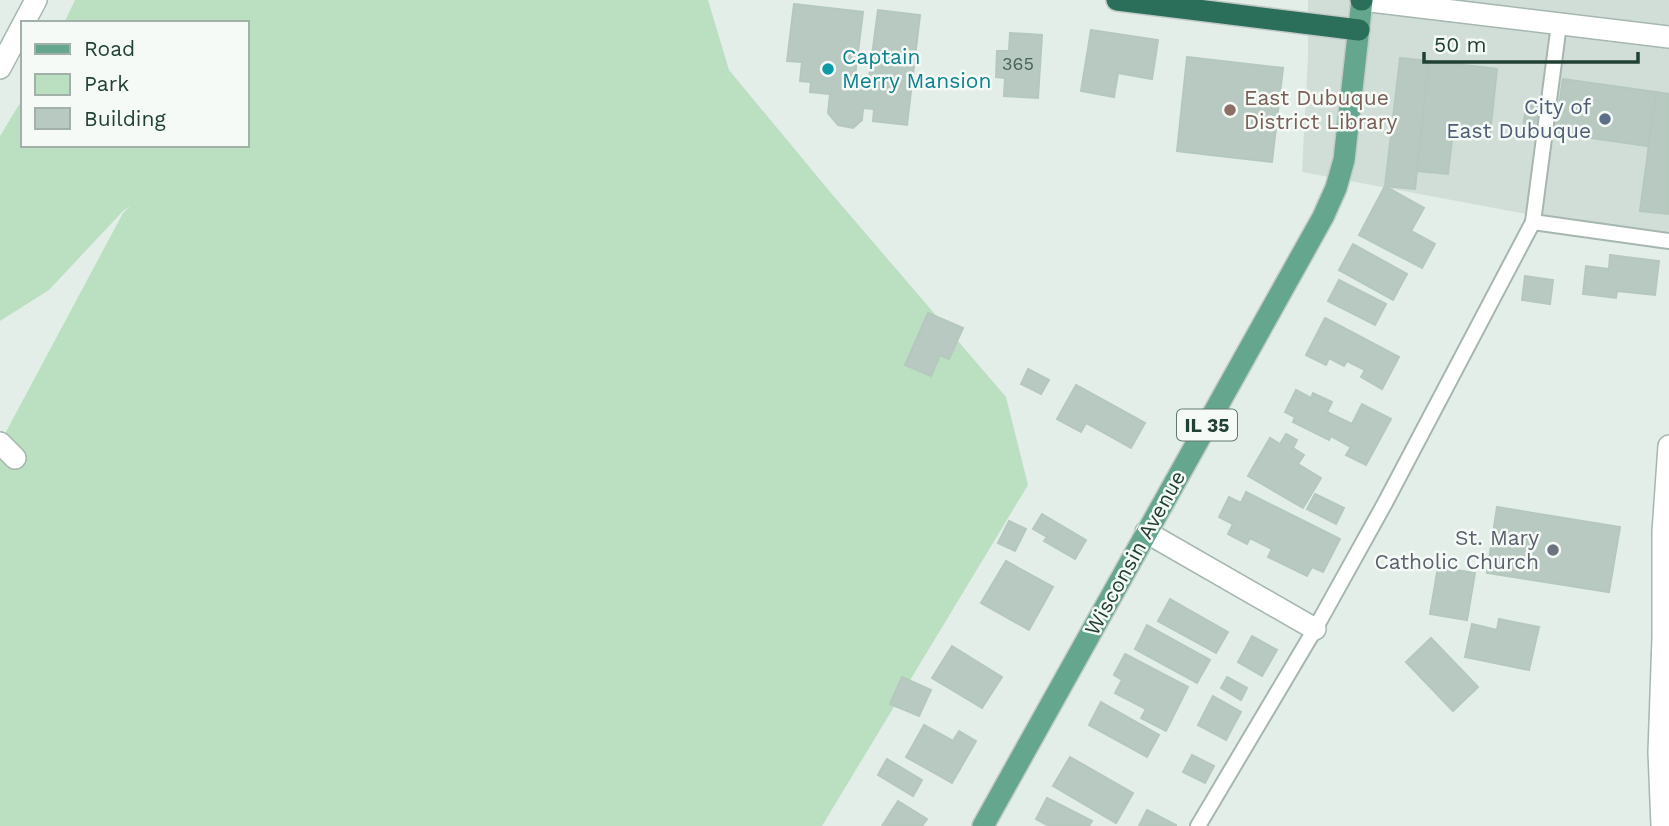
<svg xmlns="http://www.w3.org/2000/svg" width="1669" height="826" font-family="'Work Sans',sans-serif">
<rect width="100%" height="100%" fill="#e3eee8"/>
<!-- built -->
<path fill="#d1ded7" d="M1308,0H1669V241L1302,172L1308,55Z"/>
<!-- green -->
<path fill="#bbe0c1" d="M75,0H708L729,70L831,193L1006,397L1028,485L822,826H0V443L123,213L130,206L123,211L49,290L0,321V136L23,98V145H247V23H64Z"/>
<!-- building -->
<g fill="#b8c9c1" stroke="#b5c8be" stroke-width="2">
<path d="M794,4L863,12L855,76L869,78L878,10L920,15L907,125L873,121L874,109L863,108L862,120L853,128L838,125L828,113L830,94L810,92L811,82L800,81L802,62L787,61Z"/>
<path d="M1091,30L1158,40L1152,79L1118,73L1114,97L1081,91Z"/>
<path d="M1010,33L1042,35L1038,98L1004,96L1005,78L996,77L997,51H1009Z"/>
<path d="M1187,57L1283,68L1272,162L1177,151Z"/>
<path d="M1400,58L1429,61L1415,189L1385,186Z"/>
<path d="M1429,61L1497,69L1490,135L1453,131L1448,174L1417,171Z"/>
<path d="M1563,79L1656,92L1648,146L1555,133Z"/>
<path d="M1656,92L1669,94V214L1640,211Z"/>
<path d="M1527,100L1559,105L1555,133L1523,128Z"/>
<path d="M1385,186L1424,208L1411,231L1435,244L1422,268L1359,235Z"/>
<path d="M1353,244L1407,274L1393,300L1339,270Z"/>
<path d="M1610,255L1659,261L1655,295L1617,291L1616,298L1583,294L1586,266L1609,269Z"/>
<path d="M1525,276L1553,280L1550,304L1522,300Z"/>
<path d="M1339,280L1386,304L1375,325L1328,301Z"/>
<path d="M928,313L963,328L949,359L940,355L931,376L905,365Z"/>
<path d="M1325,318L1399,357L1382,389L1361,377L1365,370L1347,361L1344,366L1329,358L1326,365L1306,355Z"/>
<path d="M1028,369L1049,380L1041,394L1021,384Z"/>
<path d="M1076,385L1145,423L1131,448L1086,423L1081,432L1057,419Z"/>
<path d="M1296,390L1311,398L1313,393L1332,402L1327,412L1352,424L1362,404L1391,419L1366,465L1346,455L1351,447L1331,436L1329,440L1293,422L1295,417L1285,412Z"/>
<path d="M1286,434L1297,440L1293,448L1304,455L1298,464L1321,478L1303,508L1248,476L1270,438L1280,444Z"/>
<path d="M1246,492L1340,539L1323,572L1312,567L1307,576L1268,557L1272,549L1250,538L1247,544L1228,534L1233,524L1219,517L1229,497L1241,503Z"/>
<path d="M1315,494L1344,508L1336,524L1307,509Z"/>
<path d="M1497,507L1620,527L1609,592L1487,573Z"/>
<path d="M1042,514L1086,540L1075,559L1044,541L1047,537L1033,529Z"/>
<path d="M1009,521L1026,529L1015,551L998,543Z"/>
<path d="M1006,561L1053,587L1029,630L981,603Z"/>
<path d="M1438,567L1475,573L1467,620L1430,614Z"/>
<path d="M1170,599L1228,632L1216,653L1158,621Z"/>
<path d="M1499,619L1539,627L1529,670L1465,657L1472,624L1497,630Z"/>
<path d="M1147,625L1210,660L1197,683L1135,649Z"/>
<path d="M1252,636L1277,650L1262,676L1238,662Z"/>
<path d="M1431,638L1478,687L1453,711L1406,662Z"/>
<path d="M952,646L1002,677L982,708L932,678Z"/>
<path d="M1125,654L1188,687L1166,731L1141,718L1146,709L1115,693L1122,680L1114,675Z"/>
<path d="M902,677L931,690L919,716L890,704Z"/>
<path d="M1227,677L1247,688L1241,700L1221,688Z"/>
<path d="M1213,696L1241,712L1226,740L1198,725Z"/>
<path d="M1101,702L1159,735L1147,757L1089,725Z"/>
<path d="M924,725L953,741L959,731L976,741L952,783L906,757Z"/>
<path d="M1192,755L1214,766L1205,783L1183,772Z"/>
<path d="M1070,757L1133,793L1116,823L1053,786Z"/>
<path d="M887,759L922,780L913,796L878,775Z"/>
<path d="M1047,798L1092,821L1089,826H1049L1036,819Z"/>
<path d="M898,801L927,819L922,826H882Z"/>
<path d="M1147,810L1176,825V826H1139Z"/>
</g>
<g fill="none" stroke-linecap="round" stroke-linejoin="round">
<!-- lane casing -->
<g stroke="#a5b7af" stroke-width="18">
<g id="lane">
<path d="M1533,222L1559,24"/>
<path d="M1198,826L1315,629L1385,503L1533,222L1669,241"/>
</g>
</g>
<!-- street casing -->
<g stroke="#a5b7af" stroke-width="24">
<g id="street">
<path d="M1362,0L1669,37"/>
<path d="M0,68L36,0"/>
<path d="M0,443L15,458"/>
<path d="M1146,532L1315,629"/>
<path d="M1662,826L1659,752L1663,638V532L1669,446"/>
</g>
</g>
<!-- primary casing -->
<g stroke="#c1cac6" stroke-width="24">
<path id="primary" d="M983,826L1323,217L1336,188L1344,160L1362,0"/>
</g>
<!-- highway casing -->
<g stroke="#c1cac6" stroke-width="24">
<g id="highway">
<path d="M1117,0L1359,30"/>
<path d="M1361,0H1362"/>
</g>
</g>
<!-- lane -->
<use href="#lane" stroke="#fff" stroke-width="14"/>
<!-- street -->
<use href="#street" stroke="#fff" stroke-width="21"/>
<!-- primary -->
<use href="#primary" stroke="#65a68e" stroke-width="21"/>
<!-- highway -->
<use href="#highway" stroke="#2b6f5a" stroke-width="21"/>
</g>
<!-- markers -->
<circle fill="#0f9aa8" stroke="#f5faf7" stroke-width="2.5" cx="828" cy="69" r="7"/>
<circle fill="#8d6e63" stroke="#f5faf7" stroke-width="2.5" cx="1230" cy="110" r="7"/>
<circle fill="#5c6f8a" stroke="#f5faf7" stroke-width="2.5" cx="1605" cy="119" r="7"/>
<circle fill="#6b7280" stroke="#f5faf7" stroke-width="2.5" cx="1553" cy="550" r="7"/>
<g text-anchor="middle" stroke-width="5" stroke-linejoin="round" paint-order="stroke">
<!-- number labels -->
<g font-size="18" fill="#486358">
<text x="1018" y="70">365</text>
</g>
<!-- shield labels -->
<rect fill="#f5faf7" stroke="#61786f" stroke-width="2" x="1177" y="409.5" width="60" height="31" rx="5"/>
<g font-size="19" font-weight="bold" fill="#224135">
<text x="1207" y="432">IL 35</text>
</g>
<!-- culture labels -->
<g font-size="21" fill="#0d838f" stroke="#f5faf7" text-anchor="start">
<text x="842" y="64">Captain<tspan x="842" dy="24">Merry Mansion</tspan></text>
</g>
<!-- education labels -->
<g font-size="21" fill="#785e54" stroke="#f5faf7" text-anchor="start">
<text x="1244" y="105">East Dubuque<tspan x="1244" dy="24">District Library</tspan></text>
</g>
<!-- service labels -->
<g font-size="21" fill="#4e5e75" stroke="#f5faf7" text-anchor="end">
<text x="1591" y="114">City of<tspan x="1591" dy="24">East Dubuque</tspan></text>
</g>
<!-- worship labels -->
<g font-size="21" fill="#5b616d" stroke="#f5faf7" text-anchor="end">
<text x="1539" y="545">St. Mary<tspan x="1539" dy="24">Catholic Church</tspan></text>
</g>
<!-- street labels -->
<g font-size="21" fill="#224135" stroke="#f5faf7">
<text transform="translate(1135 553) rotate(-61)" y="7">Wisconsin Avenue</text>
</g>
</g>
<!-- legend -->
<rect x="21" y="21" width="228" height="126" fill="#f5faf7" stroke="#a1b0a9" stroke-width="2"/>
<rect x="35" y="44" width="35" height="10" fill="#65a68e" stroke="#a1b0a9" stroke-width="2"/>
<text x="84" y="56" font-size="21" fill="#224135">Road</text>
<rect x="35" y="74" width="35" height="21" fill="#bbe0c1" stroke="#a1b0a9" stroke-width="2"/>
<text x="84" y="91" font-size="21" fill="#224135">Park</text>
<rect x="35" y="108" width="35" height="21" fill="#b8c9c1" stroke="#a1b0a9" stroke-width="2"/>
<text x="84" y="126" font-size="21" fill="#224135">Building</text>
<!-- scale -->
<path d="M1424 52v10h214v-10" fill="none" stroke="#224135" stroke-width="3.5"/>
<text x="1434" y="52" font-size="21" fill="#224135" stroke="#f5faf7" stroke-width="5" paint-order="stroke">50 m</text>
</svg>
